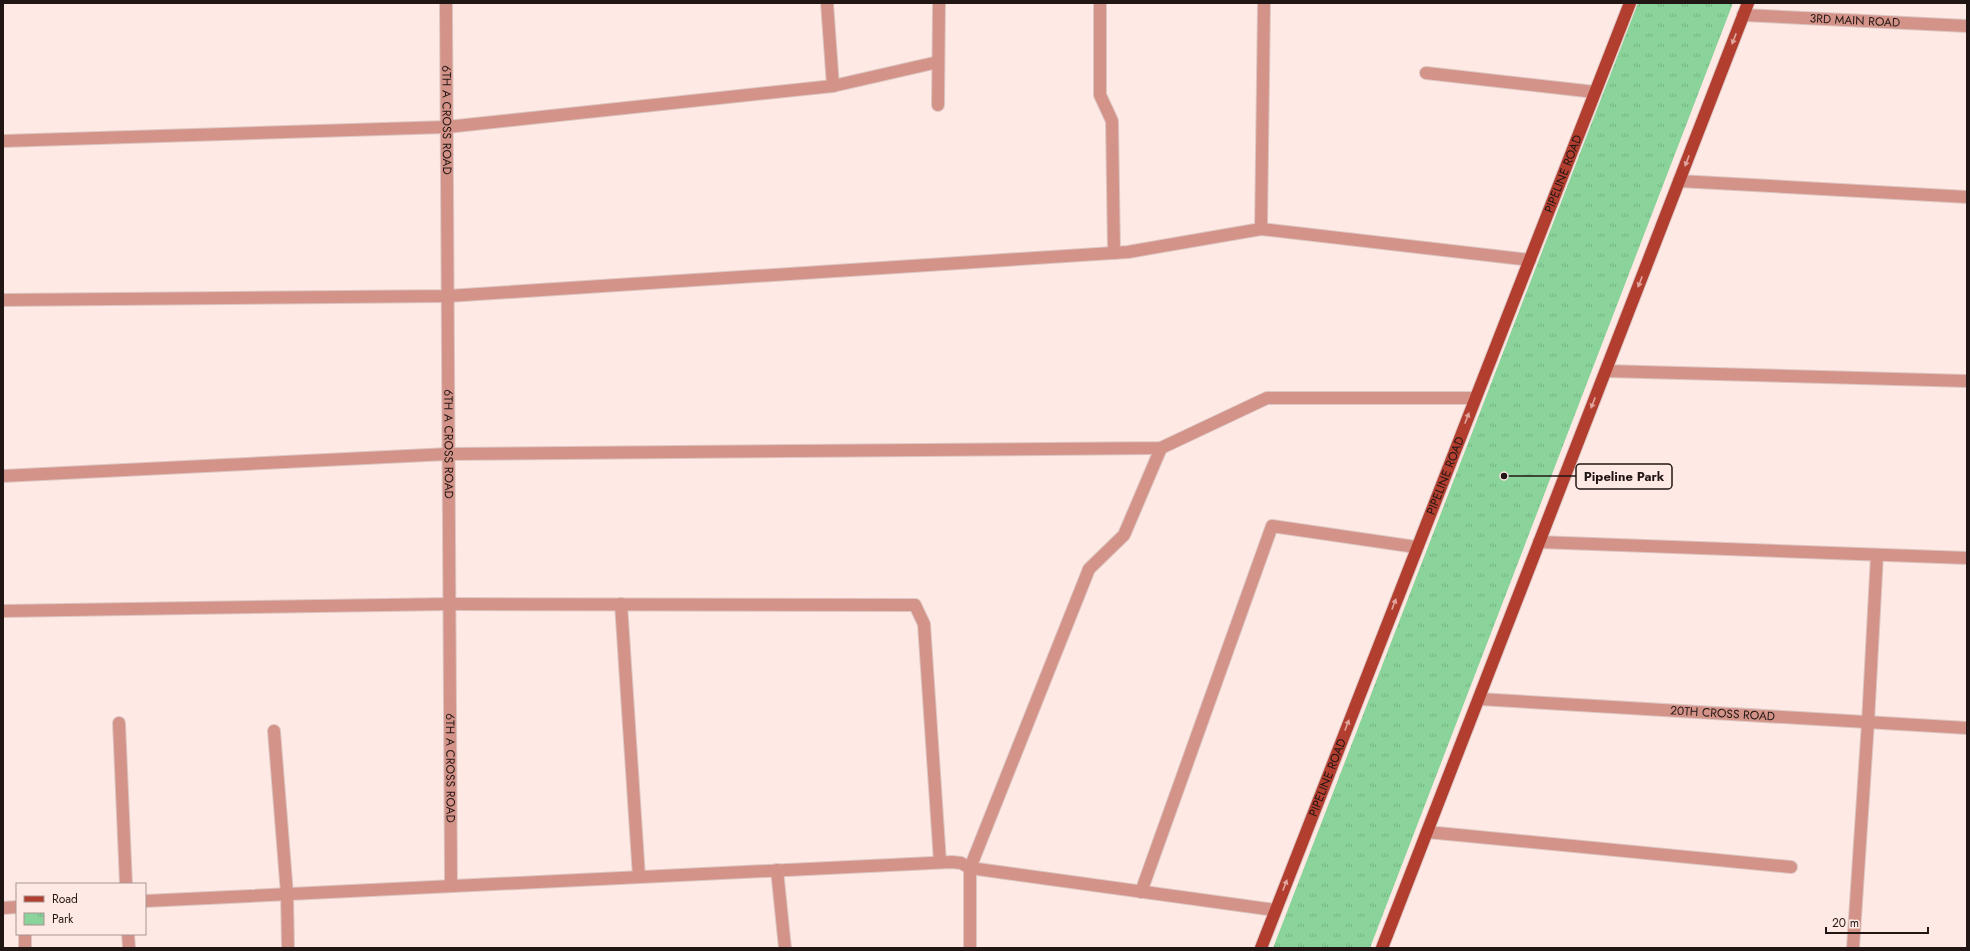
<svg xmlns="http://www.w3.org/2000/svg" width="1970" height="951" font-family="Jost,sans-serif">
<defs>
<pattern id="park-tufts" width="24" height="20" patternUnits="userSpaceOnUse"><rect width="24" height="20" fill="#8ad39a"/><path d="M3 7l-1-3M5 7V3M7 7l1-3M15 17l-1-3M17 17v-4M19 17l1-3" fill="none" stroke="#77b484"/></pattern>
</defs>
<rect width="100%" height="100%" fill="#ffe9e5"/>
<!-- park -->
<path fill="url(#park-tufts)" d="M1638,3H1733L1370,948H1273Z"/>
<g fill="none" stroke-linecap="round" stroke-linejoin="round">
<!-- minor casing -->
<g stroke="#dcc7c4" stroke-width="14">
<g id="minor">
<path id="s1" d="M446,3L451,886"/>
<path d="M827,3L833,86"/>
<path d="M1100,3V95L1112,121L1114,253"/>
<path id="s2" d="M1743,15L1967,26"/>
<path d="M1426,73L1595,92"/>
<path d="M938,105L939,3"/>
<path d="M3,141L447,127L833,86L938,62"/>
<path d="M1679,181L1967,197"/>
<path d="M1261,229L1264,3"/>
<path d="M3,300L448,296L1128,252L1261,229L1530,260"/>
<path d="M1606,371L1967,381"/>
<path d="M1161,448L1124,535L1089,569L970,868L1275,910"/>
<path d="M3,476L448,454L1161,448L1267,398H1475"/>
<path d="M1539,542L1967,558"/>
<path d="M621,604L639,877"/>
<path d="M3,611L449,604L915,605L924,624L940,862"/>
<path id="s3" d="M1479,699L1967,728"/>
<path d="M119,723L126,884"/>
<path d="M274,731L287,894L288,948"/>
<path d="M1427,832L1791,867"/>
<path d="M777,870L785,948"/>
<path d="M1141,892L1272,526L1416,547"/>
<path d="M145,901L952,862L961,863L970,868V948"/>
<path d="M3,908L17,907"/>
<path d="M25,934V948"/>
<path d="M128,934L129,948"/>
<path d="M1853,948L1868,722L1877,555"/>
</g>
</g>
<!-- major casing -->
<g stroke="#dcc7c4" stroke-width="14">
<g id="major">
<path id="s4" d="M1261,948L1630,3"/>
<path d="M1382,948L1748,3"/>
</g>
</g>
<!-- minor -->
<use href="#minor" stroke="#d49388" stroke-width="12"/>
<!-- major -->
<use href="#major" stroke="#b23e30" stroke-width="12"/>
</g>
<!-- one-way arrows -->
<defs><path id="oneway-solid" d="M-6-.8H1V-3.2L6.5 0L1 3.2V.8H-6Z"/></defs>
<g fill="#e0a59d">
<use href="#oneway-solid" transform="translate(1734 39) rotate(111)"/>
<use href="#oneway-solid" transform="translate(1687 161) rotate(111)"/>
<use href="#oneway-solid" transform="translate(1640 282) rotate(111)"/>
<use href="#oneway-solid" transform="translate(1593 403) rotate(111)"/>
<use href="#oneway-solid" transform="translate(1467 418) rotate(-69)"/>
<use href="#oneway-solid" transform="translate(1394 604) rotate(-69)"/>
<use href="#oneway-solid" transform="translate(1347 725) rotate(-69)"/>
<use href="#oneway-solid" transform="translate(1285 885) rotate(-69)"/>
</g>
<g text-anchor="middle" stroke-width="3" stroke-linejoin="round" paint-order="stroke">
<!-- street labels -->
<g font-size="12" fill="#221614" stroke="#ffe9e5">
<text dy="4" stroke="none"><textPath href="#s2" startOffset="112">3RD MAIN ROAD</textPath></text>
<text dy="4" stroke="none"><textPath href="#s1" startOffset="117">6TH A CROSS ROAD</textPath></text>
<text dy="4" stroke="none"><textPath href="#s4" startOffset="831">PIPELINE ROAD</textPath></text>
<text dy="4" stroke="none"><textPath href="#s1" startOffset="441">6TH A CROSS ROAD</textPath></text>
<text dy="4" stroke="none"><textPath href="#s4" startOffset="507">PIPELINE ROAD</textPath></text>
<text dy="4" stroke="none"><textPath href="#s3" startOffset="244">20TH CROSS ROAD</textPath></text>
<text dy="4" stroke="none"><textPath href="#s1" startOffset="765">6TH A CROSS ROAD</textPath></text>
<text dy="4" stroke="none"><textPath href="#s4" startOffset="183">PIPELINE ROAD</textPath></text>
</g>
</g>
<!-- callouts -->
<path fill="none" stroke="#221614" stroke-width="1.5" d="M1504 476L1576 476"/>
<circle fill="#221614" stroke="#ffe9e5" stroke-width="1.5" cx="1504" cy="476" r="4"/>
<rect fill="#ffe9e5" stroke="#221614" stroke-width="1.5" x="1576" y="464" width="96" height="25" rx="4"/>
<g font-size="13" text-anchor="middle" font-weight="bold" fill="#221614">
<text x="1624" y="481">Pipeline Park</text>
</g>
<!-- border -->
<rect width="1970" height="951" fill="none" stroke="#221614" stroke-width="8"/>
<!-- legend -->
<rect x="16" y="883" width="130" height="52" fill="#ffe9e5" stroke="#a79591"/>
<rect x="24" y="896" width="20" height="6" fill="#b23e30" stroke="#a79591"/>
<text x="52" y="903" font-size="12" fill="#221614">Road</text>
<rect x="24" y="913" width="20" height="12" fill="url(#park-tufts)" stroke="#a79591"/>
<text x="52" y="923" font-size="12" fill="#221614">Park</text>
<!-- scale -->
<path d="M1826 927v6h102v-6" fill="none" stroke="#221614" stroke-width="2"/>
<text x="1832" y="927" font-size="12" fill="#221614" stroke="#ffe9e5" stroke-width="3" paint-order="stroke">20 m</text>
</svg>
